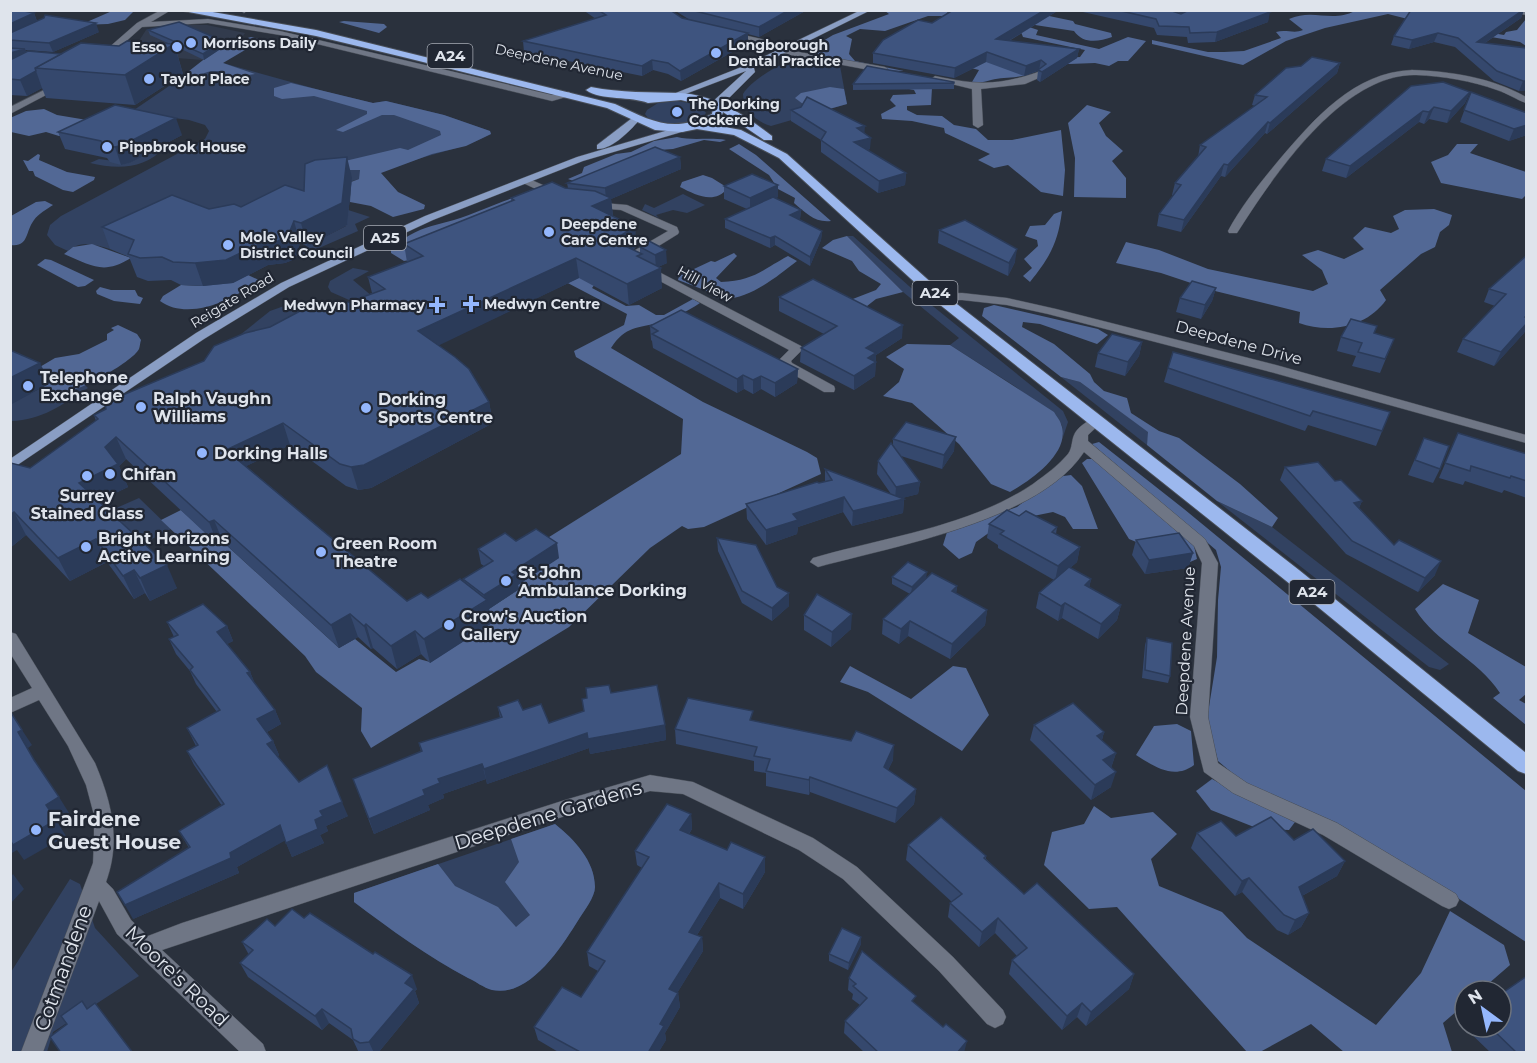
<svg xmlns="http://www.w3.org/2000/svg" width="1537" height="1063" font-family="Montserrat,sans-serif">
<rect width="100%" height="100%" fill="#2a313d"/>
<!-- built -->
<path fill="#323b4d" d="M169,25H207L245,33L241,39L228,46H221L202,60L164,57L137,44L146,30Z"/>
<!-- green -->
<g fill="#324261">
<path d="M798,58L840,66L847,104L771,126C756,122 743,109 743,94C750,81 783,61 798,58Z"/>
<path d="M223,63L327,92L373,103L386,101L444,115L490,131L491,134C466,148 437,152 409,162C311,197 211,222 110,249C96,245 80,240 68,251L55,245L47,235L50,225L61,216L205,139L209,131L205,125L189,120L131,112L175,82Z"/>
<path d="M677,101L701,105L706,113C696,128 655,130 645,114L647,110L658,103Z"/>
<path d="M152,144L164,148C144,170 116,169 90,163L99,159L129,163L152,151Z"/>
<path d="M683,194L705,205L687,213L673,210L656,215L659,218L642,210L645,204L654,208Z"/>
<path d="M345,209L370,217L355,224L358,231L303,255L296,256L293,253L346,226Z"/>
<path d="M847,236H853L919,295L1063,411L1068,422L1063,437L1062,425L1016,387L950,345L959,338L903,292Z"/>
<path d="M353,268L369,271L353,280L373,297L356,303L331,292L328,287L330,281Z"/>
<path d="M287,305L304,307L327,316L235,339L270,311Z"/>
<path d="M1061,377L1080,382L1149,432L1147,445Z"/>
<path d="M85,385L88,388C61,405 43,420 11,421L10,404L41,388C57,397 69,394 85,385Z"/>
<path d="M139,498L171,529L127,552L95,507L107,502L114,509Z"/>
<path d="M1217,501L1272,527L1449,664L1440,670L1429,667Z"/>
<path d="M555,824C574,839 595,861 595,887C595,897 584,911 579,919C562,946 530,998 492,990C484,988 475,981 468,978C428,957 390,929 354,902V893Z"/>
<path d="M70,879L80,884L95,928L139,976L53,1032L47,1052H11V972Z"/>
</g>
<!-- forest -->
<g fill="#526895">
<path d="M130,10L133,12L125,20L108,24L80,25L112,11Z"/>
<path d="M885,11H949L947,13L950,16H928L885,31L860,29L846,36L852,39L849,54L855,61L904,71C880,70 827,64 808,50L833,35L889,14Z"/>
<path d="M1355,11H1412L1456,27L1504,35L1506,32L1517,30L1526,19V46L1520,42L1451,30L1388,14L1325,28L1286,41L1243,65L1152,44V40L1208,52H1224L1244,51L1281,38L1276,32C1286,29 1294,34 1303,30L1289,19C1313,8 1331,23 1355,11Z"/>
<path d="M1030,12L1073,21L1075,24L1111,33L1112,37C1098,42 1083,44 1074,31L1035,25L1020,17Z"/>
<path d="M344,21L384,24L387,27L379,33L339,22Z"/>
<path d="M1026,26L1038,30L1036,35L1099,49L1128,37L1146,41L1128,61H1118L1109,66L1095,63L1069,64L1060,62L1062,58L1080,57L1085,50L1023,37L1021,32Z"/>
<path d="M251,37L262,40L223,63L255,74C243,76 229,77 217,76L221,71H211L175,82L221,46Z"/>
<path d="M951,44L1026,75C1012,79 1002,77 991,80C984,82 981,83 972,82L979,70L971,68Z"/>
<path d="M291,83L373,103L386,101L444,115L490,131L491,134L466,146L432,154L381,173L398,192L425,205L424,209L393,217L371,206L350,202L351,182L359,179L360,170H349L345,161L400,148L408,150L441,135L440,131L394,115H382L343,132L336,130L367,114V111L314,96L282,99L274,96V88Z"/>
<path d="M830,87L844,89L847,104L815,113L795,98L801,93Z"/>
<path d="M904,88H932L931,105L907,106V110L917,115L942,116L954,125L976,129L988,140H1012L1061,130L1065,170L1063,196L1041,192L1008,165L994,168L978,160L990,154L945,133L944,128L912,121L882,119L881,114L896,106L890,100L893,95L916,94L914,90Z"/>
<path d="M1087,105L1111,112L1099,123L1106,136L1123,151L1112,161L1126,178V198L1074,197L1075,158L1068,123Z"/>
<path d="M44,109L57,115L87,120L69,134L59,136L46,132L29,136L11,132L10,118L26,111Z"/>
<path d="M677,137C693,141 709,137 726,140L720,142L704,140L673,149L645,151L576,182L568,179L582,173L584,167L616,154L631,152L654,141Z"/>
<path d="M739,144L756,155L831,221C815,223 806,213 794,203L795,198L778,189L769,175L729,149Z"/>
<path d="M1457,144H1478L1470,153L1526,172V195L1522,199L1441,183L1431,162L1448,155Z"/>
<path d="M38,154L40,155L39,160L67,172L95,177L94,180L73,192L63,190L35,176L33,171H29L23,160L28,161Z"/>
<path d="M703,175L712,178L728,188C714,205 696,195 680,187L682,182Z"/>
<path d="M534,193L598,280L592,288L626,306L639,305L656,315H664L693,299L700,303C688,311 674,318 661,322C637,329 626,325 611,348L703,402L807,452L817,458L821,474L704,527L688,529L682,526L650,548L569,627L371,748L361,731L362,708L316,672L305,656L161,520L181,510L218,544L223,542L339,648L355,639L396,672L419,659L430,662L481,614L518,590L515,587L538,544L681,454L683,419L576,357L574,351L624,325L627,314L541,269L415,259L404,261L391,253V249C399,245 403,239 410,235C424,227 439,224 454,220C481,212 506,197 534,193Z"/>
<path d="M45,201L53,205C47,209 38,214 34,220C25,232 29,247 11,245V216L36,202Z"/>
<path d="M1434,209L1452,215L1449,225L1440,232L1435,247L1421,254L1380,290L1386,300C1367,327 1330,334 1299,323L1300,312L1215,291L1161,273L1116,263L1126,242L1159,250L1208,269L1313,291L1328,284L1322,270L1302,255L1318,250L1344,259L1364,249L1353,238L1365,227L1391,233L1399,229L1393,216L1405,210Z"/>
<path d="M1062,211C1058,243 1050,257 1030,282L1023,276L1032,268L1024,259L1038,246L1037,240L1025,236L1030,226L1045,225L1054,214Z"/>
<path d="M847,236L903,292L876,299L853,317L845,302L876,290L881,284L859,271L852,261L822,248L833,240Z"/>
<path d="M92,244L131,258C103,275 93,266 64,254L73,247Z"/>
<path d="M734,253L737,256L716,278L721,282C753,281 762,270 788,256L797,261C775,278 742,306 713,297L715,294L678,280L679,276L711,261L715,262Z"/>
<path d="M45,259L51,260L94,280L85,286L78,287L37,265Z"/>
<path d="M248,275L259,280C235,299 189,322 160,301L163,296L181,285L203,286Z"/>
<path d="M100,287L111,290H135L138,296L143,298L140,304L114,301L97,294L96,291Z"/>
<path d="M994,305L1098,329L1108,335L1097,344L1040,324L1023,322L1022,327L1054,344L1090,374L1094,382L1104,391L1127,398L1131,413L1159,431L1179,438L1240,484L1278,518L1272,527L1217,501L1147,445L1148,432L1080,382L1061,377L982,316L984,308Z"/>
<path d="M118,325L137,334L141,340C140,343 140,346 139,349C132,363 69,397 54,395C50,394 45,390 41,388L49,384L28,374L55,358L79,354L107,340V334L114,330L111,328Z"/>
<path d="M907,344L950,345L1054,412C1056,416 1060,420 1061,424C1072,452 1030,481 1010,492L991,484L959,444L912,403L883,396L899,382L904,369L886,357Z"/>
<path d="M1099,442L1184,509L1526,791V942L1408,866L1245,784L1218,761L1207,719L1217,657L1218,600L1221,567L1216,550L1092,444Z"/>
<path d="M1087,459H1093L1194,546L1197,559L1190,562L1172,544L1146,546L1129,539L1082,463Z"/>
<path d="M1071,475L1082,486L1098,529H1073L1065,517L1053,512L1004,522L976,542L972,553L959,559L943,545L947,532L1017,507L1056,477Z"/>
<path d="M1443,584L1479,600L1468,633L1526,667V694L1519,700L1526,704V725L1493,698L1500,693C1478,659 1436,643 1415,609Z"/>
<path d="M850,666L911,699L953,666L966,668L989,715L962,751L868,692L840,682Z"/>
<path d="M1177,724L1191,731L1194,765C1174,780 1155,767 1136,755L1154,726Z"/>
<path d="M1212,779L1295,822L1289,830L1259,829L1211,810L1196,791Z"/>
<path d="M1094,806L1111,818L1153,812L1177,834L1151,859L1159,886L1222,912L1247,938L1376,1025L1421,973L1450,911L1504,945L1510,965L1480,991H1465V1004L1443,1023L1452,1052H1344L1311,1024L1260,1052H1247L1117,907L1089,909L1044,865L1052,832L1084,824Z"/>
<path d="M555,824C574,839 595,861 595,887C595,897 584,911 579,919C562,946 530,998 492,990C484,988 475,981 468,978C428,957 390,929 354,902V893L438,864L455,886L498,907L516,927L530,915L505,882L519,862L511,839Z"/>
</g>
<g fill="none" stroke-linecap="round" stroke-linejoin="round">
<!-- minor casing -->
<g stroke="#484e58" stroke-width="1">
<g id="minor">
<path d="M161,10H171L151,22L208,19L280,31L552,95L569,92L573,95L552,101L280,35L208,23L142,27L104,61H98V57L137,23Z"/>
<path d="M241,10H248L244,13Z"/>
<path d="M1512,10L1526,11V15L1512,12Z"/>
<path d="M730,32L788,45L792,47L788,49L727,36L726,34Z"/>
<path d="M782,49L885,67L889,70L885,73L779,53L778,51Z"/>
<path d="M1412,70C1450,71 1493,78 1526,97V103C1517,100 1507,93 1497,90C1472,81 1443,76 1416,75C1342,73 1272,178 1237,233H1229L1228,231C1242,205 1260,183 1279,160C1314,119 1354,72 1412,70Z"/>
<path d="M1038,72L1041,73V77L1025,84L981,89L983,125L978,128L973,125L972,89L931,79L935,76C977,85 997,86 1038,72Z"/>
<path d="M58,83L65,85L10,114V107Z"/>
<path d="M527,178L561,193L562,195L553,197L523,183V179Z"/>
<path d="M591,202L627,205L677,227L679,232L678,234L636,260L801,346L803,349L791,361L792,363L834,386L835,389L834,392H824L782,368L779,360L789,350L628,264L623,258L625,256L668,231L621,210L587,207L586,205Z"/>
<path d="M962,293L1007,298L1056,309L1276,365L1526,435V443L1267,371L1048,314L1007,305L962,300H939L933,297L939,294Z"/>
<path d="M1096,417L1103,421L1088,435V441L1205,539L1218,563L1208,717L1218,763L1247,783L1337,823L1456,894L1459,900L1456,906L1449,909L1442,906L1323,835L1233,793L1204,772L1190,717L1202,563L1194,546L1084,452C1039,521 894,546 818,567L810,562L813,558C885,537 969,527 1033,484C1045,475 1058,466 1068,454C1073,447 1071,440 1075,433C1078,427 1090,419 1096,417Z"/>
<path d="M10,632L16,634L95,763C112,803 121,841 106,882L113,889L131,920L148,936L182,923L565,800L650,775L693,782L813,838L857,867L953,957L1003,1010L1006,1017L1003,1024L995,1028L987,1024L939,971L843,879L799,850L683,794L650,791L565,816L162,950L263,1044L266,1052H240L117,934L99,901L43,1052H21L93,863L94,842V815L86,785L68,746L39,700L10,713V698L32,688L10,653Z"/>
</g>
</g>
<!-- major casing -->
<g stroke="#484e58" stroke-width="1">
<g id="major">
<path d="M861,10H871L754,68L755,72L728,99L717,106L710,104L746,71L675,98L668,96L744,66Z"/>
<path d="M636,115L641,118C632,129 612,150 597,149V145Z"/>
<path d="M682,126L687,129L685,131L583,161L433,220L289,287L204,339L10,470V459L196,333L281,283L425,216L577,157Z"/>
</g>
</g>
<!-- highway casing -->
<g stroke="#484e58" stroke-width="2">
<path id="highway" d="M178,10H201L316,30L615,104C652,121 672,134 712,114L713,108L681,100L648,103C632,96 601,101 586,90L591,87C621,93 650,92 680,93C715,95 745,115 772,136V140H764L723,112L721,118L709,124L741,130L787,154L944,294L1299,570L1526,753V774L1518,771L1285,580L934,300L779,158L734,135L697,129L682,132L655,130L607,108L407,58L316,36Z"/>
</g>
<!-- minor -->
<use href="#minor" fill="#6f7685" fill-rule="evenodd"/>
<!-- major -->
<use href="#major" fill="#8a9ec4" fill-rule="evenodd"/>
<!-- highway -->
<use href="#highway" fill="#9cb8ee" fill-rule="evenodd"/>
</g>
<!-- wall -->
<g fill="#35486d">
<path d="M10,10L34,13L37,21L99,32L53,52L25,50L26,52L61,54L119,46L170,44L150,35L148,30L225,46L204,60L175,46L183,74L135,105L46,98L42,88L27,96L10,95Z"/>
<path d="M583,10H670L682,18L690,20L674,10H807L759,37L748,34V43L681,81L668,74L653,70L642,76L524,52L523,41L596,19Z"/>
<path d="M953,10H1059L1009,41L1079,49L1077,58L1040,82L1037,80L1038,71L1024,76L986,62L954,78L873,63V53L932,23Z"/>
<path d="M1074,10H1273L1269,12L1268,22L1215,42L1188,43L1187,37L1157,35L1154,28Z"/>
<path d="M1411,10H1524L1521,18L1485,43L1527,48V90L1519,91L1494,81L1455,47L1434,42L1409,49L1391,45L1394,36Z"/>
<path d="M1340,63L1337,73L1267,134L1265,133L1225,177L1221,176L1181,232L1157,226L1159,214L1174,195H1172L1175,183L1198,157L1200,145L1255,106L1252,105L1255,95Z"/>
<path d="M954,82V89L853,90V84Z"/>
<path d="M1411,86L1470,92L1465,103L1447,123L1429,119L1424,124L1419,122L1346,178L1322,171L1326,159Z"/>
<path d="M1471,92L1527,113V135L1509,141L1460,122Z"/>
<path d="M791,110L865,133L870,149L867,150L906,173L905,185L878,193L821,152V140L791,121Z"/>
<path d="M58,132L182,135L129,163L121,165L110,162L107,158L65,149Z"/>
<path d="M680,157L681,169L611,199L613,216L635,227L636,247L633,250L640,254V247L649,241L667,263L658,267L662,288L629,305L579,278L438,345L489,402L493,423L371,488L358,490L346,486L290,445L246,466L407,601L428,598L464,582L463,579L484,566L481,564L478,549L516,541L559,558L518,585L519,589L489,609L492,623L430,663L421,654L397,669L373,648L371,649L358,637L339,648L223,542L218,545L126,459L119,466L128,487L99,501L177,588L150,601L145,593L134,599L107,562L70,581L26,535L10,548V464L30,468L96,421L94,415L106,409L204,361L270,327L341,305L372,293L368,277L407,262L404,244L511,201V198L565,188H568L567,183Z"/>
<path d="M352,178L347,225L307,246L300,243L295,259L285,263L268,265L233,283L203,286L181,285L171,280L148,281L137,277L129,257L110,249L102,227L209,209L241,207L304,191Z"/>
<path d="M724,186L778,197L775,198L801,210L800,219L799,220L822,231L821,240L810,266L775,245L770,248L725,228V219L747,209L724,199Z"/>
<path d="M939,230L1015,262L1008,276L938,243Z"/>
<path d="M1527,255V327L1524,333L1494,366L1457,352L1463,339L1495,306L1484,302L1489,289Z"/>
<path d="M1216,288L1212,301L1201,319L1176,312L1180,298Z"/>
<path d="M779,297L902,338L876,355L875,376L854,390L800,362L801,348L824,334L779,311Z"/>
<path d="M650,326L798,369L797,383L775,397L761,389L753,394L744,389L737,393L653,348L652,341L651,340Z"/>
<path d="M1374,333L1394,339L1380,373L1352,366L1356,356L1337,351L1341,337Z"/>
<path d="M1142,342L1139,356L1125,376L1095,367L1098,353Z"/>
<path d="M1168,368L1390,412L1376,446L1308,425L1305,431L1164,382Z"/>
<path d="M1458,433L1527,454V498L1504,490L1502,493L1465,481L1463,485L1439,478Z"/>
<path d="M1424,438L1440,469L1433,483L1408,475Z"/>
<path d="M893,439L954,451L942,469L901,456L920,482L918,494L902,498L904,499L903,513L852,526L843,512L798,527L797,534L766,545L747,519L746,504L825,482V469L891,494L877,474L878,461L893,445Z"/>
<path d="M1285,467L1335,481L1362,501L1359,508L1394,545L1435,575L1418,592L1346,554L1280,480Z"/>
<path d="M1019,516L1057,527L1056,534L1080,547L1077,562L1070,568L1091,579L1089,588L1121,605L1117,620L1098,639L1062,618L1058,621L1036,608L1039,593L1054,580L998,548V545L987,538L989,524Z"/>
<path d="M717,538L789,606L772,621L742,603L718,551Z"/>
<path d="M1136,540L1193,553L1188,568L1145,574L1132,555Z"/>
<path d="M892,577L926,579L957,586L956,594L987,610L985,625L950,659L908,636L899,644L882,634L883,619L910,594L892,584Z"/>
<path d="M804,615L851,629L831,647L804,630Z"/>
<path d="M167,622L227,626L233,641L227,644L250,672L255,684L275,710L281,724L267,732L273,741L279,755L277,757L299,782L348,816L326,826L328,831L320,835L324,843L292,857L285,840L237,867L239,873L133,919L189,848L179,831L222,806L194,765L187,751L196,746L187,728L217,712L196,684L190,671L176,654L169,639L174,637Z"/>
<path d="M1147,638L1170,676L1168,683L1142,678L1145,645Z"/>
<path d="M611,693L665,725L666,740L590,754L589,748L487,784L486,779L443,794L444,798L428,805L430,810L374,834L353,779L421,752L419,743L500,718L498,707L523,710L549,723L584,711Z"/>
<path d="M753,721L893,760L888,770L916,789L914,804L895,823L810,792L809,795L766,786V773L754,771V761L676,744L675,729Z"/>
<path d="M1034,725L1104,732L1102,740L1116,753L1111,768V787L1091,800L1030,740Z"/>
<path d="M691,814L692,829L689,834L727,850L765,857V872L743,909L720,898L697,935L702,937L703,951L677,993H678L680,1007L665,1033L666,1040L658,1053H560L538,1040L534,1027L581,997L598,971L589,966L587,952L642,868L637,865L635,851Z"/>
<path d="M1197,833L1294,840L1345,861L1337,876L1302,896L1309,913L1301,927L1288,935L1277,930L1242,892L1235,896L1191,848Z"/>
<path d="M908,845L986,856V859L1024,894L1134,974L1129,989L1086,1026L1077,1017L1062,1030L1009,974L1012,960L1017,956L995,933L979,947L948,917L950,903L952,902L906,860Z"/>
<path d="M304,918L417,989L415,991L419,1003L378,1053H359L353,1040L329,1023L322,1030L248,977L240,963L249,955L242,942L275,926Z"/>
<path d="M861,944L848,970L829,961V954Z"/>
<path d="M849,978L915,1004L964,1053H865L844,1033L845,1021L860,1005L852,999L853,994L848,990Z"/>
<path d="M1465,1026V1027H1501L1527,1053H1491L1464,1027Z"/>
</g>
<!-- shaded-wall -->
<g fill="#2b3b59">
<path d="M789,10H807L759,37V27Z"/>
<path d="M1045,10H1059L995,49L996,39Z"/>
<path d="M1180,10H1192L1179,14Z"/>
<path d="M1261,10H1273L1265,13L1270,12L1268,22L1215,42L1217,32Z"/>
<path d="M1523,10H1524L1521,18L1473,51L1477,42Z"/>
<path d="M34,13L37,22L10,35V24Z"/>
<path d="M96,23L99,32L53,52L49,43Z"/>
<path d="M748,33V43L681,81L680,71Z"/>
<path d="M1438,33L1434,42L1409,49L1412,40Z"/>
<path d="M223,41L225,46L204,60L203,54Z"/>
<path d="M174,44L183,74L135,105L125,75Z"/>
<path d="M25,49L29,59L10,64V53Z"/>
<path d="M1079,49L1077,58L1040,82L1042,72Z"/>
<path d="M987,52L986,62L954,78L955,68Z"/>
<path d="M652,60L653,70L642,76V66Z"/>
<path d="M1041,60L1039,70L1024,76L1026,66Z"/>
<path d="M1340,63L1337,73L1267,134L1270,123Z"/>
<path d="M36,71L42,88L27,96L20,80Z"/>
<path d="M1523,81H1527V90L1519,91Z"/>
<path d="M1470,92L1465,103L1447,123L1451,111Z"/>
<path d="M1434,107L1429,119L1424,124L1429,112Z"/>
<path d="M1423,111L1419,122L1346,178L1350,166Z"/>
<path d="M176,118L182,135L129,163L121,165L115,147Z"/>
<path d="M1268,122L1265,133L1225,177L1228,165Z"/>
<path d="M1527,125V135L1509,141L1514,129Z"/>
<path d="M865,126L864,138L857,128Z"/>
<path d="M871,138L870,149L853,153L854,142Z"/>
<path d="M347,157L352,178L347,225L307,246L301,223Z"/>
<path d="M680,157L681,169L611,199L613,218L592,206L606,200L605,188Z"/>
<path d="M1224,164L1221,176L1181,232L1184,220Z"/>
<path d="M906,173L905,185L878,193L879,181Z"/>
<path d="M778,185V197L750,210V198Z"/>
<path d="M801,210L800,219L790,224V215Z"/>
<path d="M294,221L300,243L295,259L285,263L268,265L233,283L203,286L195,263L261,243Z"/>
<path d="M635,227L636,247L622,256L620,239V236Z"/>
<path d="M822,231L821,240L810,266V257Z"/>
<path d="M775,236V245L770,248V238Z"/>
<path d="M1017,249L1015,262L1008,276L1009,263Z"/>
<path d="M666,250L667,263L656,268L655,255Z"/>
<path d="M576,258L579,278L423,353L418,331Z"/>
<path d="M661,268L662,288L629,305L627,284Z"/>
<path d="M1216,288L1212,301L1201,319L1205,305Z"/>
<path d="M1527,323V327L1524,333L1494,366L1501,352Z"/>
<path d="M903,325L902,338L876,355L875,376L854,390V376L866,348Z"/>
<path d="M1142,342L1139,356L1125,376L1128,362Z"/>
<path d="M40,363L50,383L12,404L10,402V378Z"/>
<path d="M798,369L797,383L775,397V383Z"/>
<path d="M743,375L744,389L737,393V379Z"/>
<path d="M761,376V389L753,394V380Z"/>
<path d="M489,402L493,423L371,488L358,490L351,467Z"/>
<path d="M283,423L290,445L234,472L226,450Z"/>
<path d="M116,437L126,459L119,466L128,487L90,505L79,483L105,447Z"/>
<path d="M956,437L954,451L942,469L944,455Z"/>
<path d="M920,482L918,494L895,500L896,487Z"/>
<path d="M844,497L843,512L798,527L797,534L766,545V530L793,514Z"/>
<path d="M904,499L903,513L852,526L853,511Z"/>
<path d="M1362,501L1356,515L1354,503Z"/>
<path d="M14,512L26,535L10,548V515Z"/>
<path d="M214,520L223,542L218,545L209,522Z"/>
<path d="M96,539L107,562L70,581L58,558Z"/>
<path d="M557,543L559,558L518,585L519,589L489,609L492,623L430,663L424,639L485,602L484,595L512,572Z"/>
<path d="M1080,547L1077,562L1055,581L1058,566Z"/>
<path d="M1193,553L1188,568L1145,574L1149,560Z"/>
<path d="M1441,561L1435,575L1418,592L1425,578Z"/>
<path d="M167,565L177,588L150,601L140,578Z"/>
<path d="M134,570L145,593L134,599L123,576Z"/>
<path d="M927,572L926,580L911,594L912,587Z"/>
<path d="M1091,579L1088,594L1085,585Z"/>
<path d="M957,586L955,601L952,591Z"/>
<path d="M789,593V606L772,621V608Z"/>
<path d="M1065,603L1062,618L1058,621L1061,606Z"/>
<path d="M1121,605L1117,620L1098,639L1101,624Z"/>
<path d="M987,610L985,625L950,659L952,644Z"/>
<path d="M350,614L358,637L339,648L331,625Z"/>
<path d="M852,614L851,629L831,647L832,632Z"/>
<path d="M910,621L908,636L899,644L901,629Z"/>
<path d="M366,624L373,648L371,649L364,626Z"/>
<path d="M227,626L233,641L223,646L217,632Z"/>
<path d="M415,631L421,654L397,669L391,646Z"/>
<path d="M250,672L256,686L247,673Z"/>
<path d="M275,710L281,724L263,734L257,719Z"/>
<path d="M665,725L666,740L590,754L589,748L487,784L484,769L587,733Z"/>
<path d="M22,730L32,745L28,748L44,775L18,732Z"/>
<path d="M1104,732L1100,747L1097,736Z"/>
<path d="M273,741L279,755L273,759L267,744Z"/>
<path d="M894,745L893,760L882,782L884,767Z"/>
<path d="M1116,753L1111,768L1103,760Z"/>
<path d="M482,764L486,779L443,794L444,798L428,805L430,810L374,834L369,819L423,790L438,779Z"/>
<path d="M1116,772L1111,787L1091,800L1095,785Z"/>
<path d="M810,777V792L809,795V780Z"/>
<path d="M916,789L914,804L895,823L897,808Z"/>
<path d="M59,797L69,813L56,820L66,836L24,860L17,850L10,854V840L46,805Z"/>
<path d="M342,802L348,816L326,826L328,831L320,835L324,843L292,857L286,843L315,820L320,811Z"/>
<path d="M691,814L692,829L681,845L680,830Z"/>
<path d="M280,825L286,840L237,867L239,873L133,919L125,905L230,853Z"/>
<path d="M765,857V872L743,909V894Z"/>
<path d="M1345,861L1337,876L1291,902L1299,887Z"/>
<path d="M13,874L24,889L10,904V878Z"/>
<path d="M1249,878L1242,892L1235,896L1242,881Z"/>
<path d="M719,883L720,898L690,946L689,932Z"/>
<path d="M1309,913L1301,927L1288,935L1295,920Z"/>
<path d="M998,918L995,933L979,947L982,932Z"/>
<path d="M702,937L703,951L671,1003L669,989Z"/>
<path d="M861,937V944L848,970L849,963Z"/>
<path d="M1134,974L1129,989L1086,1026L1091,1012Z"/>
<path d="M412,975L417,989L415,991L419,1003L378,1053H374L369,1042L405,983Z"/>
<path d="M678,993L680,1007L665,1033L666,1040L658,1053H648L660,1024Z"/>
<path d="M1082,1003L1077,1017L1062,1030L1067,1016Z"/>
<path d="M322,1009L329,1023L322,1030L315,1016Z"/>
<path d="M967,1041L964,1053H957Z"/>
</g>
<!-- building -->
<g fill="#3e547f" stroke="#2b3b59" stroke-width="1.5">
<path d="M10,10H19L34,13L10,24Z"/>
<path d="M598,10H670L682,18L748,33L680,71L668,63L652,60L642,66L523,41L606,15Z"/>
<path d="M691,10H789L759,27Z"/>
<path d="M953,10H1045L996,39L1079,49L1042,72L1038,70L1046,64L1041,60L1026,66L987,52L955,68L873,53L883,40L918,20L932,23Z"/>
<path d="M1117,10H1169L1181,14L1189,10H1263L1270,12L1217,32L1190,33L1189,27L1159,26L1156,19Z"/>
<path d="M1411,10H1523L1477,42L1527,48V81H1523L1497,71L1458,38L1438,33L1412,40L1394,36Z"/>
<path d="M45,15L96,23L49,43L10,40V33L44,18Z"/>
<path d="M179,22L223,41L203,54L148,30Z"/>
<path d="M127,41L174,44L125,75L35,68L81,43L119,46Z"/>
<path d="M10,48L25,49L10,53Z"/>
<path d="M28,51L61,54L35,68L36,71L20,80L10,79V60Z"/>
<path d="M1312,57L1340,63L1270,123L1268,122L1228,165L1224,164L1184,220L1159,214L1181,185L1175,183L1206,147L1200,145L1267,97L1255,95L1286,68L1301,66Z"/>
<path d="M867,66L954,82V83L853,84Z"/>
<path d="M1443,82L1470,92L1451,111L1434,107L1429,112L1423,111L1350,166L1326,159L1411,86Z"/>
<path d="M1471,92L1527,113V125L1514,129L1464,110Z"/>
<path d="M807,97L865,126L857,128L871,138L854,142L906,173L879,181L821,140L826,132L791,110L801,107Z"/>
<path d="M115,105L176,118L123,145L115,147L103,145L101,141L58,132Z"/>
<path d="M655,147L680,157L605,188L567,183Z"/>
<path d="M347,157L342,203L301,223L294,221L288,236L278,241L261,243L226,260L195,263L173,262L162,257L140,258L128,254L134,240L102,227L172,195L209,209L234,204L241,207L285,185L304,191L305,164L315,160Z"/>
<path d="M752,174L778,185L750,198L724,186Z"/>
<path d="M552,182L565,188L595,191L611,198L592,206L635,227L620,236V239L625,246L642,254L637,256L661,268L627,284L576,258L418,331L455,357L469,369L489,402L364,465L351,467L340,464L283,423L226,450L407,601L421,593L428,598L460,579L487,600L424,639L415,631L391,646L366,624L364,626L350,614L331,625L214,520L209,522L116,437L105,447L118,464L79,483L167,565L140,578L134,570L123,576L96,539L58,558L14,512L10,515V464L11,463L30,468L98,419L94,415L106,409L105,404L111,400L204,361L214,346L245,333L270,327L302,310L336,301L341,305L385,289L368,277L423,256L404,244L514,200L511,198Z"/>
<path d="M773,197L801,210L790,215L822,231L810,257L775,236L770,238L725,219Z"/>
<path d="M965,220L1017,249L1009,263L939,230Z"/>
<path d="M649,241L666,250L655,255L640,247Z"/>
<path d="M1527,255V315L1525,317L1527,318V323L1501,352L1463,339L1506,294L1489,289Z"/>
<path d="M813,279L903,325L866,348L876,353L868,358L876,362L854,376L801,348L837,326L779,297Z"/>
<path d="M1192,281L1216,288L1205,305L1180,298Z"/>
<path d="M681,310L798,369L775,383L761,376L753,380L743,375L737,379L652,334L658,331L650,326Z"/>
<path d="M1351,319L1377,326L1374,333L1394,339L1385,359L1358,352L1362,343L1341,337Z"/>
<path d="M1112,334L1142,342L1128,362L1098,353Z"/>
<path d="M10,350L40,363L10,378Z"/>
<path d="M1173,352L1390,412L1382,431L1313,411L1310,416L1168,368Z"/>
<path d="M906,422L956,437L944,455L893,439Z"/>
<path d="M1458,433L1527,454V481L1511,476L1510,478L1471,466L1470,471L1445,463Z"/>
<path d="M1424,438L1449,446L1440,469L1415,460Z"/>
<path d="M891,443L920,482L896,487L878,461Z"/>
<path d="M1318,462L1335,481L1341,480L1362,501L1354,503L1394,545L1399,540L1441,561L1425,578L1352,541L1285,467Z"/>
<path d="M825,469L904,499L853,511L844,497L793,514L798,520L766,530L746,504L817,482L819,483L832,480Z"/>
<path d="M1007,510L1019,516L1026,511L1057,527L1052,532L1080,547L1058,566L1000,534L1004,531L989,524Z"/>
<path d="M536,529L557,543L512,572L516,575L484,595L463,579L493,561L478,549L505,533L516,541Z"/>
<path d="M1179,533L1193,553L1149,560L1136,540Z"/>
<path d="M717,538L756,545L777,587L789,593L772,608L742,591Z"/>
<path d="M908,562L927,572L912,587L892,577Z"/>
<path d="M1069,567L1091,579L1085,585L1121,605L1101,624L1065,603L1061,606L1039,593Z"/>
<path d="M932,573L957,586L952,591L987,610L952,644L910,621L901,629L883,619Z"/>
<path d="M817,594L852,614L832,632L804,615Z"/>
<path d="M203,604L227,626L217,632L250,672L247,673L275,710L257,719L273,741L267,744L299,782L327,765L342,802L320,811L323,816L315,820L318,829L286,843L280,825L230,853L231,858L125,905L117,892L190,847L179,831L224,804L187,751L198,745L187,728L220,710L190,670L193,667L169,639L178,635L167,622Z"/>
<path d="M1147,638L1172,643L1170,676L1145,670Z"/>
<path d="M609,685L611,693L657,685L665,725L588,739L587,733L484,769L482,764L438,779L440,783L423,790L425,795L369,819L353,779L422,751L419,743L502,717L498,707L518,700L523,710L541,704L549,723L584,711L582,699L587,698L586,688Z"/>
<path d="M688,698L753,711L750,720L851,741L856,731L894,745L884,767L916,789L897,808L810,777L809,780L766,771L770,759L754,756L757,747L675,729Z"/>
<path d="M1073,703L1104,732L1097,736L1116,753L1103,760L1116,772L1095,785L1034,725Z"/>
<path d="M10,711L22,730L18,732L34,760L59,797L46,805L56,820L13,845L10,840Z"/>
<path d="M667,804L691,814L680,830L727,850L731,842L765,857L743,894L719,883L689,932L702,937L669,989L678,993L660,1024L664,1026L648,1053H582L534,1027L562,987L581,997L605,961L587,952L649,857L635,851Z"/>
<path d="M941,817L986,856L984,858L1024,894L1037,883L1134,974L1091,1012L1082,1003L1067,1016L1012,960L1027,948L998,918L982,932L950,903L962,894L908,845Z"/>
<path d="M1271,817L1294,840L1313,829L1345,861L1299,887L1309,913L1295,920L1284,915L1249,878L1242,881L1197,833L1221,821L1236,836Z"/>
<path d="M292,909L304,918L310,913L373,954L375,952L412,975L405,983L414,989L369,1042L360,1043L353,1039L351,1029L322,1009L315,1016L240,963L253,950L242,942L267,919L275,926Z"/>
<path d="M842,928L861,937L849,963L829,954Z"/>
<path d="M862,951L916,996L912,1001L943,1027L946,1024L967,1041L957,1053H879L845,1021L867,998L853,986L856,984L849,978Z"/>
<path d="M1527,976V1053H1517L1490,1027H1501V994Z"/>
<path d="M82,1001L87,1009L95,1003L133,1053H61L50,1037L67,1024L61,1016Z"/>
</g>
<!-- markers -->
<g fill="#94b7fd" stroke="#212733" stroke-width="2">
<circle cx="191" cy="43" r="6"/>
<circle cx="177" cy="47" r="6"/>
<circle cx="716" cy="53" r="6"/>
<circle cx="149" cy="79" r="6"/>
<circle cx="677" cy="112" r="6"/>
<circle cx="107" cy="147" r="6"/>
<circle cx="549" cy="232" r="6"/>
<circle cx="228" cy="245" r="6"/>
<path d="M468 295h6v6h6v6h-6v6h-6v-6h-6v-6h6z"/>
<path d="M434 296h6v6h6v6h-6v6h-6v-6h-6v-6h6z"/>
<circle cx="28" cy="386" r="6"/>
<circle cx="141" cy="407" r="6"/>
<circle cx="366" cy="408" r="6"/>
<circle cx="202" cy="453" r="6"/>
<circle cx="110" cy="474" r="6"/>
<circle cx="87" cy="476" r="6"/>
<circle cx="86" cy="547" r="6"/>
<circle cx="321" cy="552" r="6"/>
<circle cx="506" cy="581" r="6"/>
<circle cx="449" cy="625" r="6"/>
<circle cx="36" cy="830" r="6"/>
</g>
<g text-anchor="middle" stroke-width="4.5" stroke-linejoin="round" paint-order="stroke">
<!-- far-poi labels -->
<g font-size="14" font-weight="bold" fill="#dfe4ec" stroke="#212733" text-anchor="start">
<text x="203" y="48">Morrisons Daily</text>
<text x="728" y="50">Longborough<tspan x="728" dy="16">Dental Practice</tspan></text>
<text x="165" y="52" text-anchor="end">Esso</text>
<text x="161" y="84">Taylor Place</text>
<text x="689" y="109">The Dorking<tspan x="689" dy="16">Cockerel</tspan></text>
<text x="119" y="152">Pippbrook House</text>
<text x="561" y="229">Deepdene<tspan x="561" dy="16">Care Centre</tspan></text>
<text x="240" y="242">Mole Valley<tspan x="240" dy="16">District Council</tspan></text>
<text x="484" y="309">Medwyn Centre</text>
<text x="425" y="310" text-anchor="end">Medwyn Pharmacy</text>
</g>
<!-- far-street labels -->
<g font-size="14" fill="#dfe4ec" stroke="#212733">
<text transform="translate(559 62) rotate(12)" y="5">Deepdene Avenue</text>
<text transform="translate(705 284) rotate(29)" y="5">Hill View</text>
<text transform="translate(232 300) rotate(-31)" y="5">Reigate Road</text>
</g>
<!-- shield labels -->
<g fill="#212733" stroke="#a6abb4" stroke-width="1.5">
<rect x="427.5" y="44" width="45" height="24" rx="4.5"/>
<rect x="364" y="226" width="42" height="24" rx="4.5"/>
<rect x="912.5" y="281" width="45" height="24" rx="4.5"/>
<rect x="1289.5" y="580" width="45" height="24" rx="4.5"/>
</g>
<g font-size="15" font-weight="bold" fill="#dfe4ec">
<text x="450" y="61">A24</text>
<text x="385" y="243">A25</text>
<text x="935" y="298">A24</text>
<text x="1312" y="597">A24</text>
</g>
<!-- street labels -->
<g font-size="16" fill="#dfe4ec" stroke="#212733">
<text transform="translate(1239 342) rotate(15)" y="6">Deepdene Drive</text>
<text transform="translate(1185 641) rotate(-87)" y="6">Deepdene Avenue</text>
</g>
<!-- poi labels -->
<g font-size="16" font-weight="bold" fill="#dfe4ec" stroke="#212733" text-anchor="start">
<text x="40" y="383">Telephone<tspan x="40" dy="18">Exchange</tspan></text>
<text x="153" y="404">Ralph Vaughn<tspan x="153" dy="18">Williams</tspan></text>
<text x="378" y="405">Dorking<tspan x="378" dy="18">Sports Centre</tspan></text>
<text x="214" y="459">Dorking Halls</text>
<text x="122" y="480">Chifan</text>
<text x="87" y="501" text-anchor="middle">Surrey<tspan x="87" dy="18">Stained Glass</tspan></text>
<text x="98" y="544">Bright Horizons<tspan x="98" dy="18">Active Learning</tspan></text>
<text x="333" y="549">Green Room<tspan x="333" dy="18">Theatre</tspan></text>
<text x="518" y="578">St John<tspan x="518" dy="18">Ambulance Dorking</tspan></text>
<text x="461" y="622">Crow's Auction<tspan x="461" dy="18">Gallery</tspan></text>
</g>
<!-- near-street labels -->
<g font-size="20" fill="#dfe4ec" stroke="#212733">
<text transform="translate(548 815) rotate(-17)" y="7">Deepdene Gardens</text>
<text transform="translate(63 968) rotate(-70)" y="7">Cotmandene</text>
<text transform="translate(177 976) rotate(44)" y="7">Moore's Road</text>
</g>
<!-- near-poi labels -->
<g font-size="20" font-weight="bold" fill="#dfe4ec" stroke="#212733" text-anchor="start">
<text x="48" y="826">Fairdene<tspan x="48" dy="23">Guest House</tspan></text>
</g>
</g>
<!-- border -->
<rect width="1537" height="1063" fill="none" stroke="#dfe4ec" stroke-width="24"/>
<!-- north arrow -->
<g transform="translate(1483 1009) rotate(327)"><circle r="28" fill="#212733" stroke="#6d737d" stroke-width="1.5"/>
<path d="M0-4.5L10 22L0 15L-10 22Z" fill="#94b7fd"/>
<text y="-9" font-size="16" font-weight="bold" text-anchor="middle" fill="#dfe4ec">N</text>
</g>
</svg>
